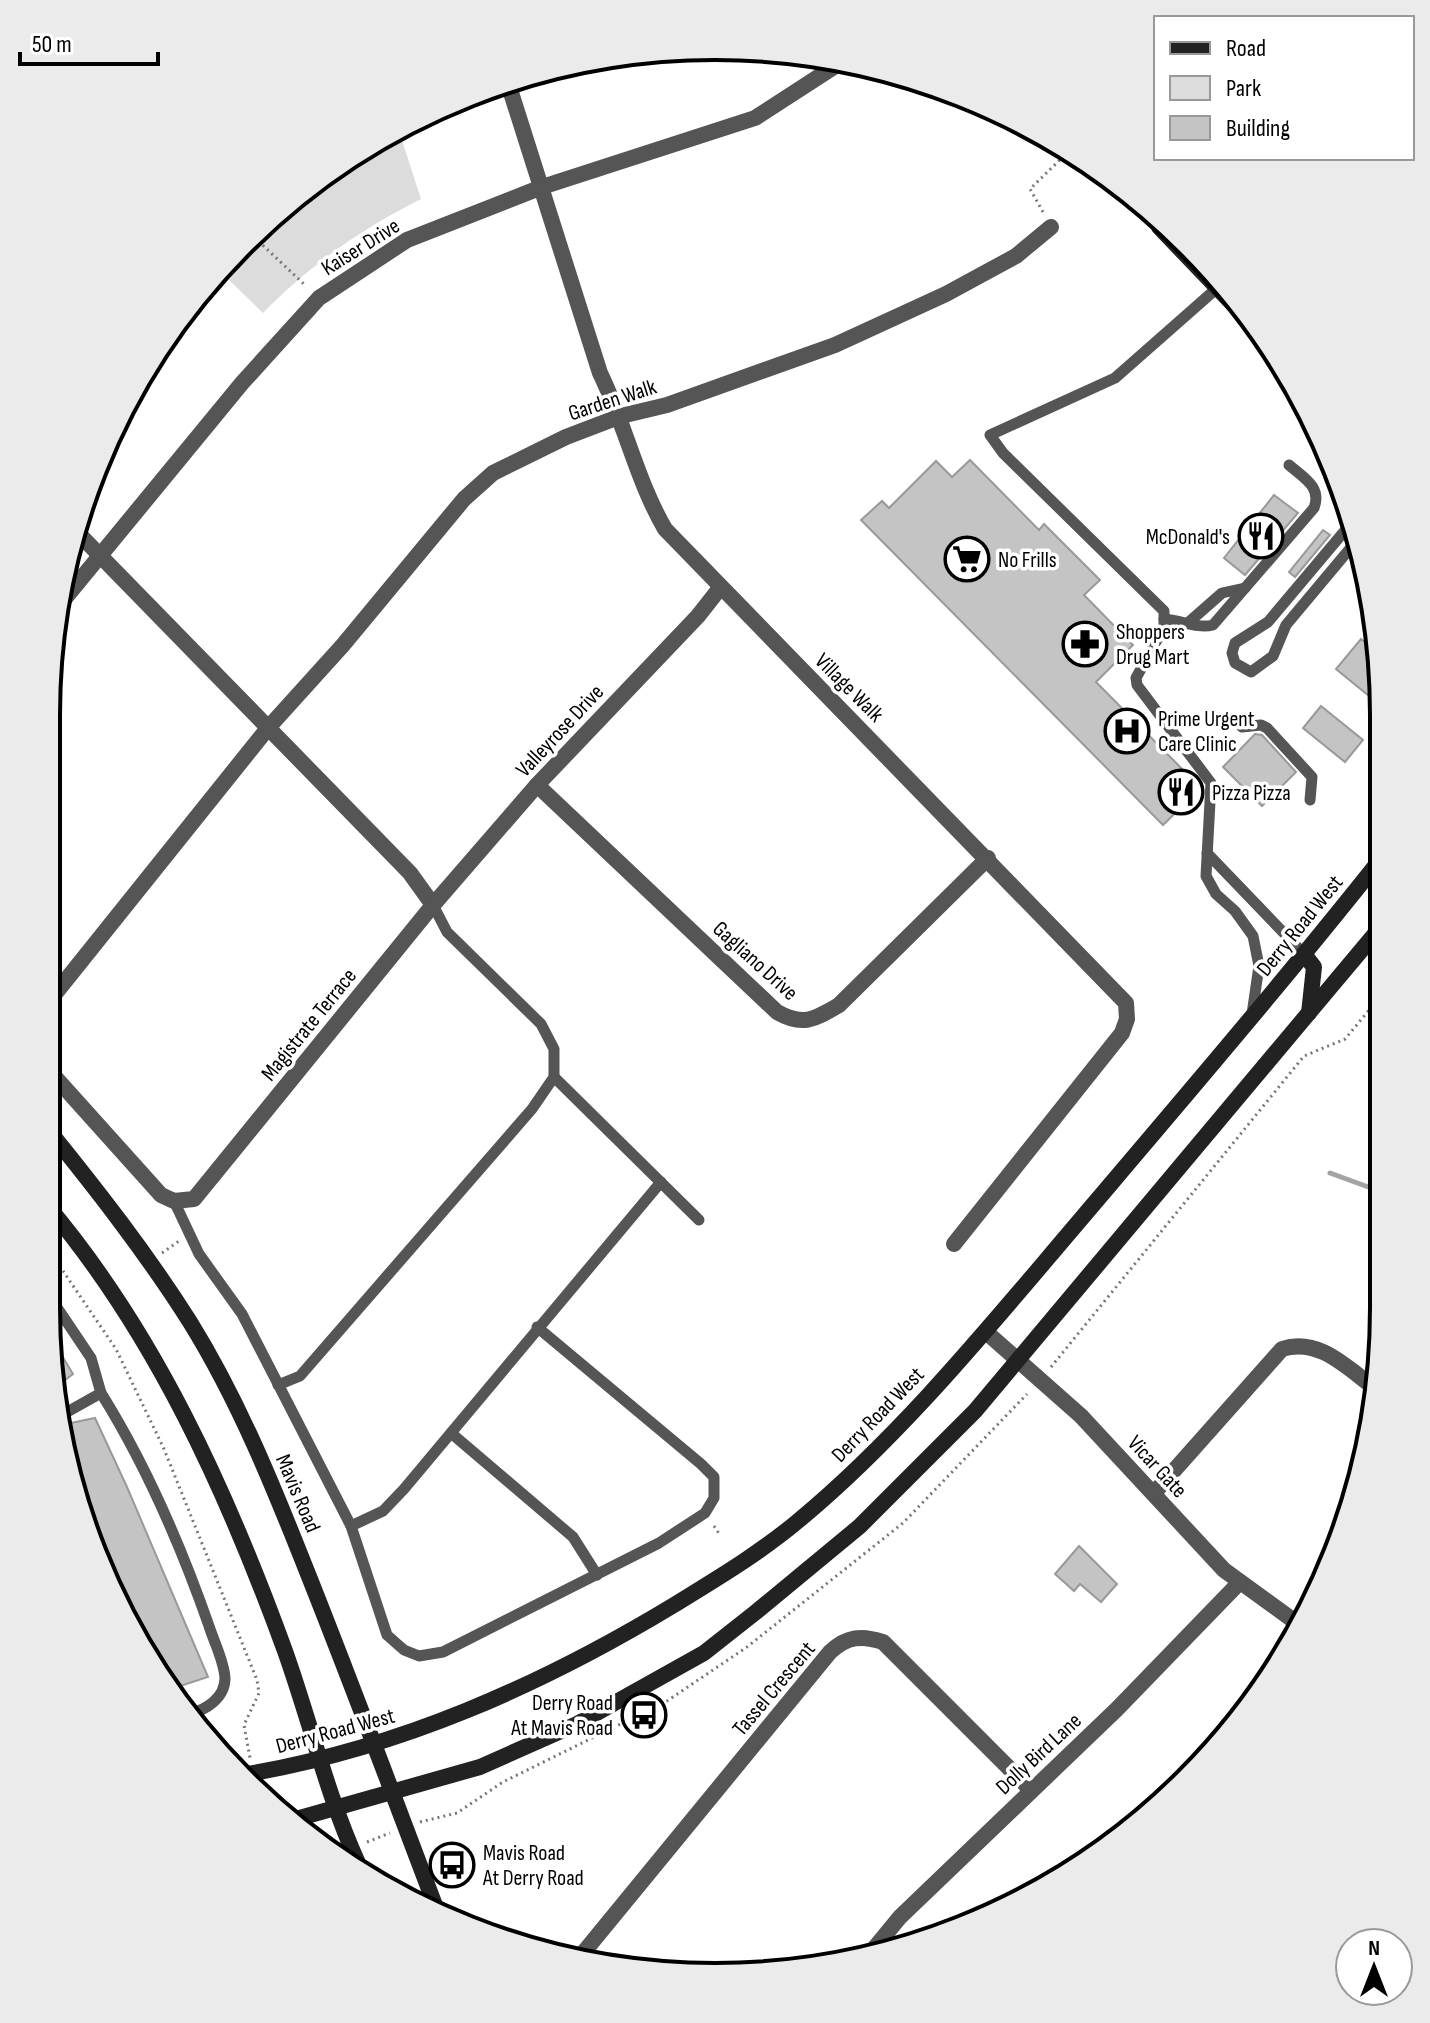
<svg xmlns="http://www.w3.org/2000/svg" width="1430" height="2023" font-family="'Sofia Sans Condensed',sans-serif">
<rect width="100%" height="100%" fill="#fff"/>
<!-- green -->
<path fill="#dcdcdc" d="M398,128L421,199C361,229 310,265 263,313L223,274L274,212L380,136Z"/>
<g fill="none" stroke-linecap="round" stroke-linejoin="round">
<!-- stream -->
<path stroke="#a3a3a3" stroke-width="5" d="M1330,1173L1382,1192"/>
</g>
<!-- building -->
<g fill="#c4c4c4" stroke="#999" stroke-width="2">
<path d="M970,460L1039,530L1044,524L1100,580L1084,595L1133,645L1096,682L1201,788L1163,825L861,520L882,501L889,508L936,461L952,477Z"/>
<path d="M1274,495L1298,513L1245,575L1224,558Z"/>
<path d="M1323,530L1330,535L1295,577L1289,572Z"/>
<path d="M1361,639L1378,653L1379,704L1336,669Z"/>
<path d="M1321,706L1363,740L1345,762L1303,728Z"/>
<path d="M1255,734L1262,735L1296,772L1262,806L1223,767Z"/>
<path d="M49,1334L73,1374L56,1387V1386Z"/>
<path d="M95,1418L127,1487L208,1677L168,1690L66,1459L61,1425Z"/>
<path d="M1079,1546L1117,1584L1101,1602L1080,1584L1074,1591L1055,1574Z"/>
</g>
<g fill="none" stroke-linecap="round" stroke-linejoin="round">
<!-- path -->
<g stroke="#777" stroke-width="3" stroke-dasharray="2 4" stroke-linecap="butt">
<path d="M1043,212L1030,189L1069,151"/>
<path d="M254,237L306,286"/>
<path d="M46,1246L116,1349L164,1449L257,1680L259,1693L244,1725L250,1758"/>
<path d="M162,1253L179,1241"/>
<path d="M1051,1367L1304,1056L1345,1039L1380,997"/>
<path d="M714,1526L720,1535"/>
<path d="M420,1822L457,1813L503,1782L667,1701L747,1647L903,1523L1027,1394"/>
<path d="M367,1842L390,1833"/>
</g>
<!-- lane -->
<g stroke="#555" stroke-width="11">
<path d="M1224,282L1115,378L990,435L1003,453L1164,611V627L1136,678L1137,685L1211,783L1206,876L1216,894L1235,911L1253,936L1259,966L1252,1014"/>
<path d="M1348,527L1268,622L1235,643L1232,653L1235,663L1251,672L1273,656L1286,625L1353,545"/>
<path d="M1164,619C1181,620 1197,629 1213,625L1314,508C1322,487 1304,478 1289,465"/>
<path d="M1189,622L1222,593L1245,588"/>
<path d="M1242,727L1261,725L1267,728L1312,777L1310,800"/>
<path d="M1207,853L1304,954"/>
<path d="M554,1077L699,1220"/>
<path d="M174,1201L199,1254L242,1314L351,1526L387,1635L404,1650L419,1656L443,1652L659,1543L705,1513L714,1498V1477L701,1464L537,1327"/>
<path d="M46,1291L91,1358L101,1393L60,1416"/>
<path d="M278,1385L300,1376L532,1109L554,1077V1049L541,1024L447,932L433,905"/>
<path d="M101,1393C146,1465 181,1546 209,1626C214,1642 224,1661 225,1678C225,1698 206,1710 189,1714"/>
<path d="M451,1433L573,1537L597,1575"/>
<path d="M351,1526L383,1511L404,1489L661,1182"/>
</g>
<!-- street -->
<g stroke="#555" stroke-width="16">
<path d="M507,80L600,373C625,424 637,481 665,529L1126,1003L1127,1019L1122,1033L954,1244"/>
<path d="M78,533L410,873L433,905"/>
<path d="M57,608L242,383L319,298L407,240L542,187L755,118L843,61"/>
<path d="M537,785L777,1012C803,1027 815,1019 839,1005L988,858"/>
<path d="M46,1005L268,728L343,645L464,499L493,473L566,437L621,416L667,405L835,345L946,294L1016,256L1051,227"/>
<path d="M46,1067L161,1195L174,1201L194,1199L433,905L537,785L698,616L720,588"/>
<path d="M986,1332L1081,1416L1224,1570L1301,1626"/>
<path d="M1154,1493L1282,1349C1319,1337 1347,1368 1376,1389"/>
<path d="M867,1957L900,1917L1117,1709L1240,1582"/>
<path d="M579,1958L830,1652C847,1636 862,1635 883,1642L1031,1790"/>
</g>
<!-- secondary -->
<g stroke="#222" stroke-width="16">
<path d="M1157,217L1159,227L1250,322"/>
<path d="M1304,954L1314,967L1309,1013"/>
<path d="M46,1127C97,1190 147,1254 190,1322C239,1401 274,1488 308,1574C353,1687 395,1800 438,1913"/>
<path d="M46,1204C156,1334 227,1492 285,1651C310,1721 327,1795 358,1863"/>
<path d="M242,1775C398,1749 540,1686 674,1605C716,1579 760,1553 798,1521C902,1435 994,1321 1081,1219C1182,1100 1283,982 1380,860"/>
<path d="M289,1821L480,1767L577,1724L704,1653L756,1612L860,1526L975,1411L1380,928"/>
</g>
</g>
<!-- icons -->
<defs>
<g id="restaurant-ring" transform="scale(2.3)"><circle r="9.5" fill="#fff" stroke="#000" stroke-width="1.5"/><path d="M-5-6h1v4h1v-4h1v4h1v-4h1v5L-1.5 .5V6h-2V.5L-5-1ZM5-6V6H3V1.5H1.5Q1.5-4 5-6Z" fill="#000"/></g>
<g id="supermarket-ring" transform="scale(2.3)"><circle r="9.5" fill="#fff" stroke="#000" stroke-width="1.5"/><path d="M-6-5.5h2.5l.6 2H6L4.5 2H-2.5L-4.4-4H-6ZM-1.5 3.2a1.3 1.3 0 1 0 .1 0ZM3 3.2a1.3 1.3 0 1 0 .1 0Z" fill="#000"/></g>
<g id="pharmacy-ring" transform="scale(2.3)"><circle r="9.5" fill="#fff" stroke="#000" stroke-width="1.5"/><path d="M-2-6h4v4h4v4h-4v4h-4v-4h-4v-4h4Z" fill="#000"/></g>
<g id="hospital-ring" transform="scale(2.3)"><circle r="9.5" fill="#fff" stroke="#000" stroke-width="1.5"/><path d="M-5-5h3v3.5h4V-5h3V5h-3V1.5h-4V5h-3Z" fill="#000"/></g>
<g id="bus-ring" transform="scale(2.3)"><circle r="9.5" fill="#fff" stroke="#000" stroke-width="1.5"/><path d="M-5-6H5V4H4V6H2V4H-2V6H-4V4H-5ZM-3.5-4V0h7V-4ZM-3.5 1.2v1.5H-2V1.2ZM2 1.2v1.5H3.5V1.2Z" fill="#000"/></g>
</defs>
<g fill-rule="evenodd">
<use href="#restaurant-ring" x="1261" y="536"/>
<use href="#supermarket-ring" x="967" y="559"/>
<use href="#pharmacy-ring" x="1085" y="644"/>
<use href="#hospital-ring" x="1127" y="731"/>
<use href="#restaurant-ring" x="1181" y="792"/>
<use href="#bus-ring" x="644" y="1715"/>
<use href="#bus-ring" x="452" y="1865"/>
</g>
<g text-anchor="middle" stroke-width="7" stroke-linejoin="round" paint-order="stroke">
<!-- street labels -->
<g font-size="22" fill="#000" stroke="#fff">
<text transform="translate(360 246) rotate(-32)" y="8">Kaiser Drive</text>
<text transform="translate(612 399) rotate(-18)" y="8">Garden Walk</text>
<text transform="translate(850 687) rotate(45)" y="8">Village Walk</text>
<text transform="translate(559 730) rotate(-47)" y="8">Valleyrose Drive</text>
<text transform="translate(1299 925) rotate(-51)" y="8">Derry Road West</text>
<text transform="translate(756 960) rotate(42)" y="8">Gagliano Drive</text>
<text transform="translate(308 1024) rotate(-51)" y="8">Magistrate Terrace</text>
<text transform="translate(877 1414) rotate(-46)" y="8">Derry Road West</text>
<text transform="translate(1158 1466) rotate(47)" y="8">Vicar Gate</text>
<text transform="translate(299 1493) rotate(67)" y="8">Mavis Road</text>
<text transform="translate(773 1688) rotate(-50)" y="8">Tassel Crescent</text>
<text transform="translate(335 1730) rotate(-15)" y="8">Derry Road West</text>
<text transform="translate(1038 1753) rotate(-43)" y="8">Dolly Bird Lane</text>
</g>
<!-- poi labels -->
<g font-size="22" fill="#000" stroke="#fff" text-anchor="start">
<text x="1230" y="544" text-anchor="end">McDonald's</text>
<text x="998" y="567">No Frills</text>
<text x="1116" y="639">Shoppers<tspan x="1116" dy="25">Drug Mart</tspan></text>
<text x="1158" y="726">Prime Urgent<tspan x="1158" dy="25">Care Clinic</tspan></text>
<text x="1212" y="800">Pizza Pizza</text>
<text x="613" y="1710" text-anchor="end">Derry Road<tspan x="613" dy="25">At Mavis Road</tspan></text>
<text x="483" y="1860">Mavis Road<tspan x="483" dy="25">At Derry Road</tspan></text>
</g>
</g>
<!-- crop -->
<path d="M0 0H1430V2023H0ZM715 60H715A655 655 0 0 1 1370 715V1308A655 655 0 0 1 715 1963H715A655 655 0 0 1 60 1308V715A655 655 0 0 1 715 60Z" fill="#ebebeb" fill-rule="evenodd"/>
<path fill="none" stroke="#000" stroke-width="4" d="M715 60H715A655 655 0 0 1 1370 715V1308A655 655 0 0 1 715 1963H715A655 655 0 0 1 60 1308V715A655 655 0 0 1 715 60Z"/>
<!-- legend -->
<rect x="1154" y="16" width="260" height="144" fill="#ffffff" stroke="#999999" stroke-width="2"/>
<rect x="1170" y="42" width="40" height="12" fill="#222222" stroke="#999999" stroke-width="2"/>
<text x="1226" y="56" font-size="24" fill="#000000">Road</text>
<rect x="1170" y="76" width="40" height="24" fill="#dcdcdc" stroke="#999999" stroke-width="2"/>
<text x="1226" y="96" font-size="24" fill="#000000">Park</text>
<rect x="1170" y="116" width="40" height="24" fill="#c4c4c4" stroke="#999999" stroke-width="2"/>
<text x="1226" y="136" font-size="24" fill="#000000">Building</text>
<!-- north arrow -->
<g transform="translate(1374 1967)"><circle r="38" fill="#ffffff" stroke="#999999" stroke-width="2"/>
<path d="M0-6L14 30L0 20L-14 30Z" fill="#000000"/>
<text y="-12" font-size="22" font-weight="bold" text-anchor="middle" fill="#000000">N</text>
</g>
<!-- scale -->
<path d="M20 52v12h138v-12" fill="none" stroke="#000000" stroke-width="4"/>
<text x="32" y="52" font-size="24" fill="#000000" stroke="#ffffff" stroke-width="6" paint-order="stroke">50 m</text>
</svg>
